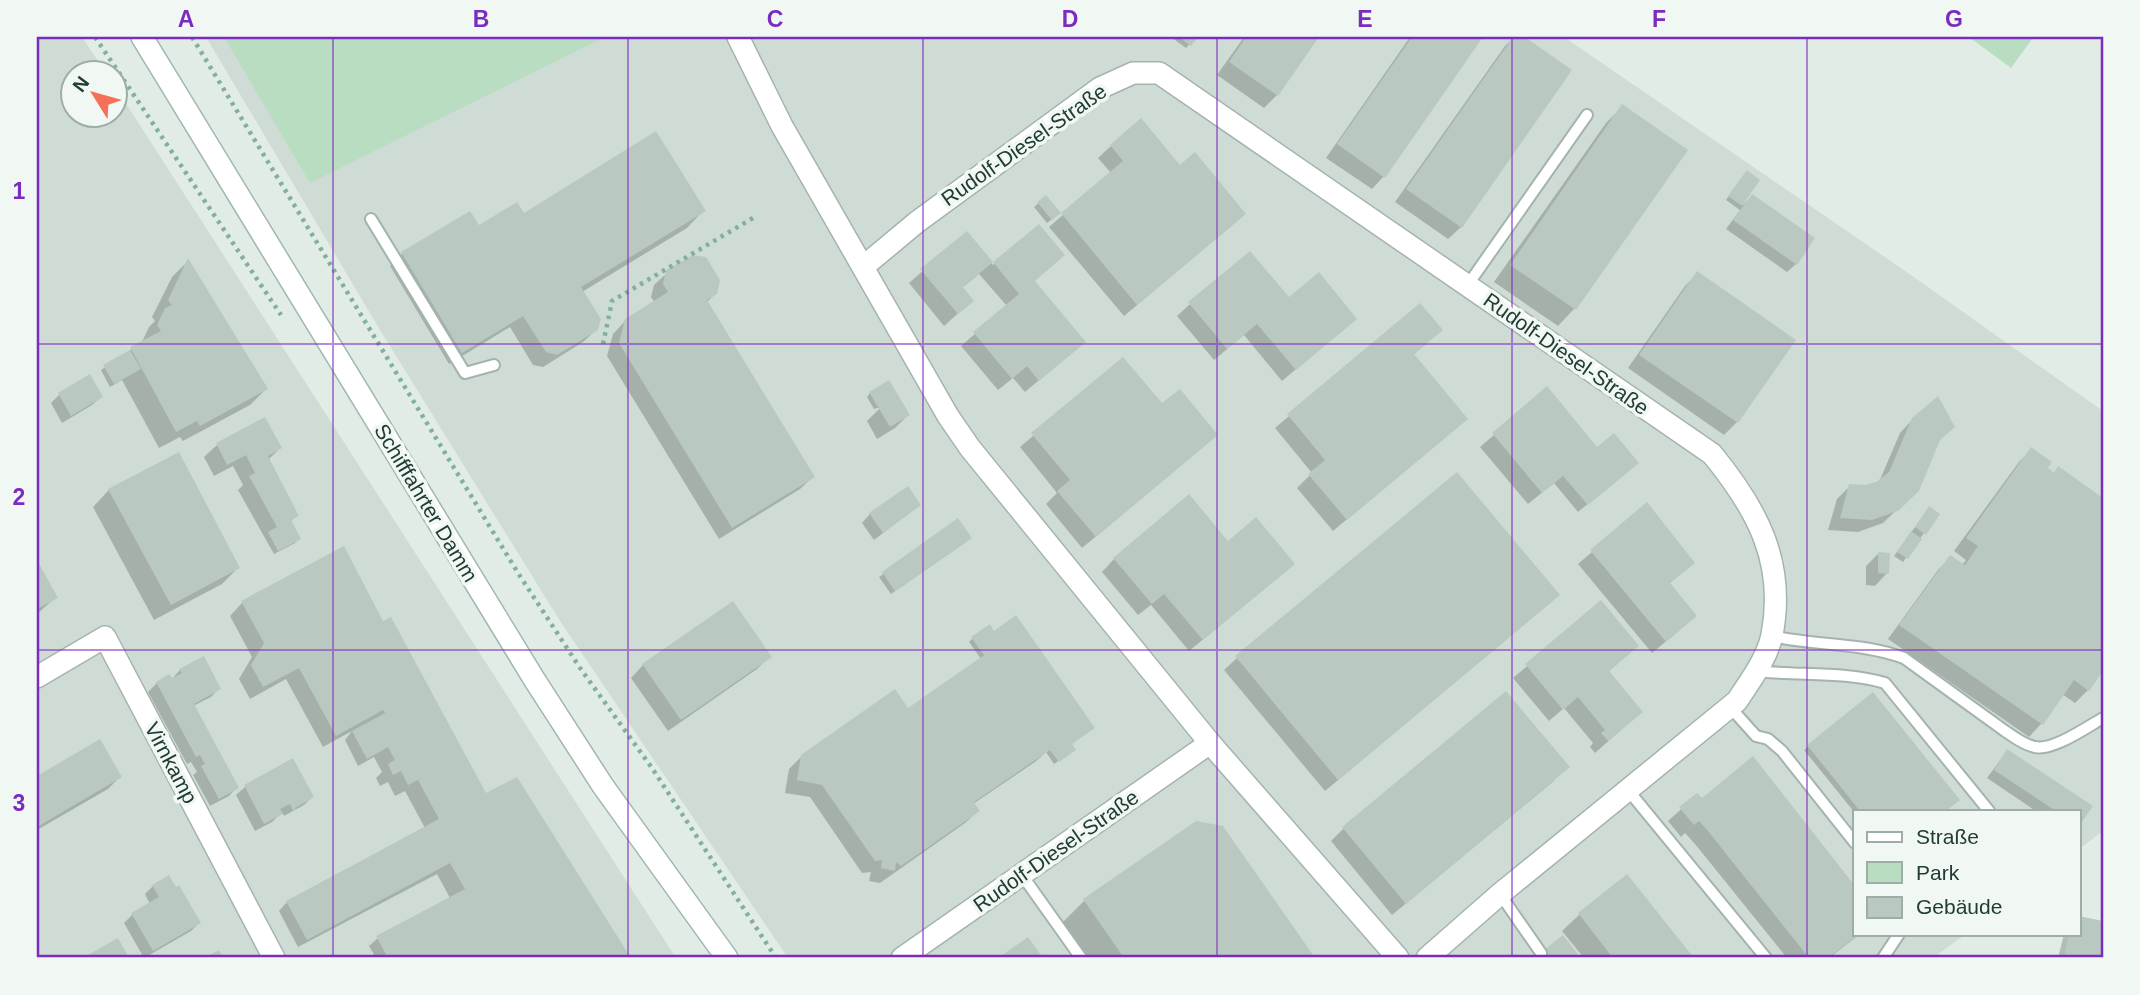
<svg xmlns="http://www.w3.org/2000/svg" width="2140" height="995" font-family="Arial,sans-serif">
<rect width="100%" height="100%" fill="#e1ece6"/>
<!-- built -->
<g fill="#cfdcd5">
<path d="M37,37H82L106,73L74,74V116H116V88L676,958H37Z"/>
<path d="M206,37H1564L1911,275L2103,411V831L2079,849V811H1855V934H1966L1933,958H788L560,621L380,330Z"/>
</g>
<!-- green -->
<g fill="#b9ddc0">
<path d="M224,37H605L310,183Z"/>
<path d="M1969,37H2029L2032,39L2011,68Z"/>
</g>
<!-- shadow -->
<g fill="#0003">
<path d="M1171,37H1196L1186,48Z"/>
<path d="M1244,37H1317L1277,95L1264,108L1217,75Z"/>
<path d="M1410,37H1481L1384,176L1372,189L1326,158Z"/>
<path d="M1514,37H1522L1570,70L1461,227L1448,239L1395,202L1505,46Z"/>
<path d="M1622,107L1685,151L1574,309L1558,326L1494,282L1606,123Z"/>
<path d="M1111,146L1231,226L1124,316L1049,227L1111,173L1098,158Z"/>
<path d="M1743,176L1741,204L1743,205L1752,196L1796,264L1787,272L1726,229L1740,210L1726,200Z"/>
<path d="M1046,197L1059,214L1047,223L1034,207Z"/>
<path d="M703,211L687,228L582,292L597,329L583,342L543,367L533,365L510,327L449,364L390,266L402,254L523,216Z"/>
<path d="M1039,226L1034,282L1084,342L1025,392L1013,378L998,390L961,346L1007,306L979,274L962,288L972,301L944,326L909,283L966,233L993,265Z"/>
<path d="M188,261L266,389L250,405L183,441L180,437L159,448L122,380L110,387L101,370L142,342L149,327L155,321L152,317L172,277Z"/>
<path d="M668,272L716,293L707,302L813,477L800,489L719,539L607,356L613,334L626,320L655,303L651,297L654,285Z"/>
<path d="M1697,274L1794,341L1737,422L1724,435L1628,368L1685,286Z"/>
<path d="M1190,304L1355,319L1282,381L1244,335L1214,360L1177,316Z"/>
<path d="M1420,305L1428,342L1413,355L1466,419L1333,531L1297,488L1312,473L1275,428Z"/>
<path d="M1123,359L1162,406L1203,447L1082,548L1046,504L1057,493L1020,447Z"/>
<path d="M89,377L101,397L92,405L62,423L51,403L59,395Z"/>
<path d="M1547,389L1597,449L1628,471L1578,512L1554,483L1528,504L1480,447Z"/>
<path d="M870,393L908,415L895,428L877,439L867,421L881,407L874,409L867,397Z"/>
<path d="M1913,419L1938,441L1908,499L1883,523L1858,532L1828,530L1837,499L1850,486L1865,487L1879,482L1900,433Z"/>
<path d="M217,445L280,448L268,460L297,515L290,522L299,539L295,543L274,554L238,490L243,485L233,466L214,476L204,457Z"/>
<path d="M2031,450L2045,469L2053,474L2058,469L2103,500V668L2088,690L2075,703L2062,694L2041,724L2029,737L1888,639L1938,570L1951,557L1962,565L1966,560L1954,551L2019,462Z"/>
<path d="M109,490L238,568L222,584L154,620L93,507Z"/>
<path d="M919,505L874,540L862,523L870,514Z"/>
<path d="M1647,505L1692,563L1669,584L1682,628L1652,653L1578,564Z"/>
<path d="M1926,512L1924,533L1903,562L1894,556Z"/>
<path d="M958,521L966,542L891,594L879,577Z"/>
<path d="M1228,543L1280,576L1189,651L1151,605L1138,615L1102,572L1114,559Z"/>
<path d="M1879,553L1887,573L1875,586L1866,585V566Z"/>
<path d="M37,563L55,598L37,614Z"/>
<path d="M242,603L382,624L486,796L516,779L629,958H376L369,946L378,938L450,898L437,874L298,947L279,911L287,902L425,828L405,791L395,796L388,782L380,786L376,778L382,772L374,757L358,766L345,740L352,731L323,747L286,679L250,699L239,679L252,657L230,616Z"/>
<path d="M1601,603L1637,646L1608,672L1641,712L1595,753L1590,747L1593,743L1564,708L1549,721L1513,678Z"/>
<path d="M1545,607L1325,791L1224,670L1237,658Z"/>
<path d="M973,638L1070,745V753L1054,764L1046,752L1035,762L973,804L978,811L965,823L880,883L869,881L871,872L862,873L810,797L785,793L789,769L802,756L908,710L981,659L969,642Z"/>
<path d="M769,657L757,669L668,731L631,678L643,665Z"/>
<path d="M180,670L219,688L211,697L193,706L237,787L229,796L210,806L193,775L197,772L191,762L187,764L148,692L157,683L169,677L171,680Z"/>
<path d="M1873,694L1954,804L1945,811L1855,813L1804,750Z"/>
<path d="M100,741L120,777L108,789L37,830V778Z"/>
<path d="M2007,751L2090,806L2079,823V811H2036L1987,778Z"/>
<path d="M293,761L312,797L304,805L284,816L282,812L272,822L255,831L236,795L245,787Z"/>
<path d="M1555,780L1392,915L1331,841L1343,829Z"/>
<path d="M1697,795L1855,934H1860L1829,958H1787L1695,844L1685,833L1681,837L1668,821Z"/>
<path d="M1196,823L1310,955L1307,958H1084L1061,924L1084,901Z"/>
<path d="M1627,876L1692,958H1584L1562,931L1579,915Z"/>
<path d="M153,886L199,923L191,931L144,958L124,923L132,915L150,904L145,894Z"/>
<path d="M2079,918L2103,923V958H2058L2064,934H2079Z"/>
</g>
<!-- building -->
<g fill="#b9c9c2">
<path d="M1179,37H1198L1191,46Z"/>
<path d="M1246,37H1319L1278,96L1229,62Z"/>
<path d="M1412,37H1483L1385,178L1337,144Z"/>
<path d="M1513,37H1525L1572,70L1462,228L1406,189Z"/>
<path d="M1622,104L1688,150L1576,310L1510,265Z"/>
<path d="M1141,118L1180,165L1195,152L1246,214L1137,305L1061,213L1123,161L1110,145Z"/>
<path d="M656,131L706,211L581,287L601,319L598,330L557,355L546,352L523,316L462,353L401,252L470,211L479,225L517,202L524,213Z"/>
<path d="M1747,170L1760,180L1742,206L1728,196Z"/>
<path d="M1752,194L1815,238L1797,265L1733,220Z"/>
<path d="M1046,195L1061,213L1052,220L1037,202Z"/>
<path d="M1039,224L1065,255L1035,281L1086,342L1039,381L1027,366L1012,379L973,332L1019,294L993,262Z"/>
<path d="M967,231L993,262L963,287L974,301L958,314L920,269Z"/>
<path d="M1250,251L1289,297L1319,272L1357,319L1296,370L1257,324L1227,349L1188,302Z"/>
<path d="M693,255L706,257L720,280L717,294L707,300L815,477L732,528L619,343L625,319L668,292L663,284L666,270Z"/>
<path d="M188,258L268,389L200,426L197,421L176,432L130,347L161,331L157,325L165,308L172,305L168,300Z"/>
<path d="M1697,271L1796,340L1738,423L1639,355Z"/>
<path d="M1420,303L1443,330L1414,354L1468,419L1347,520L1308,474L1325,460L1287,414Z"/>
<path d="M130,350L141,369L114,384L103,365Z"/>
<path d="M1123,357L1162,403L1180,389L1218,435L1096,537L1057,491L1070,480L1031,433Z"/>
<path d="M90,374L103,397L71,416L58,393Z"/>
<path d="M889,380L910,415L890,427L869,392Z"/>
<path d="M1547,386L1597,447L1614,433L1639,463L1588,505L1563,476L1542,493L1492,433Z"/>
<path d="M1938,396L1955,427L1940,440L1919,491L1898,511L1872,520L1840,518L1849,484L1865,485L1876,482L1889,472L1912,418Z"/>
<path d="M265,417L282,448L268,456L299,516L291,520L301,539L278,551L268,532L277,527L249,476L255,473L246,455L227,465L216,443Z"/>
<path d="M2031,447L2052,462L2048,468L2054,473L2058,466L2103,498V671L2089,691L2074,680L2043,725L1899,625L1950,555L1965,565L1978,546L1966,538Z"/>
<path d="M179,452L240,568L171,605L108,489Z"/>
<path d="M1457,472L1560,595L1338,780L1235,656Z"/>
<path d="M908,486L921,505L883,533L869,513Z"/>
<path d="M1189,494L1228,541L1256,517L1295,564L1203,640L1164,594L1152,604L1113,558Z"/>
<path d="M1647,502L1695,563L1670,583L1697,616L1666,642L1590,550Z"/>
<path d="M1929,506L1940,514L1926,535L1915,527Z"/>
<path d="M958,518L972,538L895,591L882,572Z"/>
<path d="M1911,531L1922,539L1908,559L1897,552Z"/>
<path d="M344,546L383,621L391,617L486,793L517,777L631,958H388L376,936L465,889L450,863L307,940L286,901L439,819L418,780L408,785L401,771L393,775L388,764L395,760L388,747L367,759L352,731L385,713L383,710L336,736L299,668L263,687L251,665L264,643L241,601Z"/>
<path d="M1878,552L1890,553L1889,574L1878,573Z"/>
<path d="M37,560L58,598L37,609Z"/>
<path d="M1601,600L1639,646L1609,671L1643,712L1608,741L1601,733L1605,730L1578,697L1563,710L1525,664Z"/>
<path d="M733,601L772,657L681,720L642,664Z"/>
<path d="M1016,615L1095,728L1072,744L1076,750L1059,762L1050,750L974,802L980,811L901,866L896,862L895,871L881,868L882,860L875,861L822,785L797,780L801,755L895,689L908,708L984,655L971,637L990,624L994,631Z"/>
<path d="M204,656L221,689L194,704L239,788L219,799L201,766L205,764L200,755L196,757L156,682L169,674L172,678L182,673L179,669Z"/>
<path d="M1506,691L1570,767L1406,904L1342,827Z"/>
<path d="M1873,692L1960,800L1946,811H1860L1807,745Z"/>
<path d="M100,739L122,777L37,827V776Z"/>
<path d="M2007,749L2093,806L2079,826V811H2056L1994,770Z"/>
<path d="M1753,756L1855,886V934H1859L1828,958H1809L1708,831L1699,821L1694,825L1679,807L1697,793L1702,798Z"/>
<path d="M293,758L314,797L295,808L296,810L293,811L290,804L280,809L283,814L264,824L244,785Z"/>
<path d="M1196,821L1223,826L1313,955L1308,958H1124L1083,899Z"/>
<path d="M1627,874L1694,958H1613L1578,913Z"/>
<path d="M169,875L176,887L179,885L201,923L153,951L131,913L159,897L152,885Z"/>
<path d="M2079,916L2103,921V958H2064L2069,934H2079Z"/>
<path d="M1563,935L1581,958H1534Z"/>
<path d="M1028,937L1043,958H998Z"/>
<path d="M118,938L129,958H83Z"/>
<path d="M219,950L223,958H204Z"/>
</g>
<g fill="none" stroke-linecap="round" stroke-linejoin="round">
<!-- lane casing -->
<g stroke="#a4b4ad" stroke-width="14">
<g id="lane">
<path d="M371,219L465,373L494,365"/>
<path d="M1467,286L1587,115"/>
<path d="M1772,636C1815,646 1861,642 1904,658L2005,731C2014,737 2024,745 2035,747C2053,751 2087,727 2103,718"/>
<path d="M1757,671C1799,676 1845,671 1885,683L1989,811"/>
<path d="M1730,707L1756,736L1768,739L1782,751L1855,843"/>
<path d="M1628,790L1766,958"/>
<path d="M1022,875L1081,958"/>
<path d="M1500,894L1541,953"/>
<path d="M1883,958L1899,934"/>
</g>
</g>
<!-- street casing -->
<g stroke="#a4b4ad" stroke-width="24">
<g id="street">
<path d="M738,37L782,126L948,416L970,448L1210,743L1398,958"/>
<path d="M863,267L917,222L1100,88L1133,73H1159L1712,454C1757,509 1786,562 1772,635C1767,659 1750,681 1737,701L1500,894L1427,958"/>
<path d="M37,677L105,637L274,958"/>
<path d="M902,958L1210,743"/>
</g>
</g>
<!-- secondary casing -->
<g stroke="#9fb8ad" stroke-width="24">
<path id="secondary" d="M142,37L534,679L603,786L727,958"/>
</g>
<!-- path -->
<g stroke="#81b09d" stroke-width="4.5" stroke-dasharray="3.5 5" stroke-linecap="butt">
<path d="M95,37L281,315"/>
<path d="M192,37L518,573L580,668L652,768L776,958"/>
<path d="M603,344L612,301L753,218"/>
</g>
<!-- lane -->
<use href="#lane" stroke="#fff" stroke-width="10"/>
<!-- street -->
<use href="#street" stroke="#fff" stroke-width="21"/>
<!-- secondary -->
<use href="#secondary" stroke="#fff" stroke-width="21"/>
</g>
<!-- grid -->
<path fill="none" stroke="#7b2cbf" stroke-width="2" stroke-opacity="0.55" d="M333,37V958M628,37V958M923,37V958M1217,37V958M1512,37V958M1807,37V958M37,344H2103M37,650H2103"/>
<g text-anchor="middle" stroke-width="7" stroke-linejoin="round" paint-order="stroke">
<!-- street labels -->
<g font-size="21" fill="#213d33" stroke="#f1f8f4">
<text transform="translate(1024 145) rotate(-35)" y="7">Rudolf-Diesel-Straße</text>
<text transform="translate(1566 354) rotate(35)" y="7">Rudolf-Diesel-Straße</text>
<text transform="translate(426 503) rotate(59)" y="7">Schifffahrter Damm</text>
<text transform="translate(171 763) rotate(62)" y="7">Virnkamp</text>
<text transform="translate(1056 851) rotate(-35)" y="7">Rudolf-Diesel-Straße</text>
</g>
</g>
<!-- border -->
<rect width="2140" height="995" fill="none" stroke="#f1f8f4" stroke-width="77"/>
<!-- legend -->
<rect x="1853" y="810" width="228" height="126" fill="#f1f8f4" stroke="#9eada7" stroke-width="2"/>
<rect x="1867" y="832" width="35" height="10" fill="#ffffff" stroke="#9eada7" stroke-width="2"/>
<text x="1916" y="844" font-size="21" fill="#213d33">Straße</text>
<rect x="1867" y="862" width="35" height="21" fill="#b9ddc0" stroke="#9eada7" stroke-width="2"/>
<text x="1916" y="880" font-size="21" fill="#213d33">Park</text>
<rect x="1867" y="897" width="35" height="21" fill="#b9c9c2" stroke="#9eada7" stroke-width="2"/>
<text x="1916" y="914" font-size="21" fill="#213d33">Gebäude</text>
<!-- north arrow -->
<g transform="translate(94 94) rotate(307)"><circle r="33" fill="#f1f8f4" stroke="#9eada7" stroke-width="2"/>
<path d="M0-5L12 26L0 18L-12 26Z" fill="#f47057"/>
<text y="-10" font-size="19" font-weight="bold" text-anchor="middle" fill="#213d33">N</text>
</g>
<rect x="38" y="38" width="2064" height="918" fill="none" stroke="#7b2cbf" stroke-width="2.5"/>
<g font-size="23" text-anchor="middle" font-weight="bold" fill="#7b2cbf">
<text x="186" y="27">A</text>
<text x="481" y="27">B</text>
<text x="775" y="27">C</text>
<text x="1070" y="27">D</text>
<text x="1365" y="27">E</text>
<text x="1659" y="27">F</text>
<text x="1954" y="27">G</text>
<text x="19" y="199">1</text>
<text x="19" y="505">2</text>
<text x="19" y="811">3</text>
</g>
</svg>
